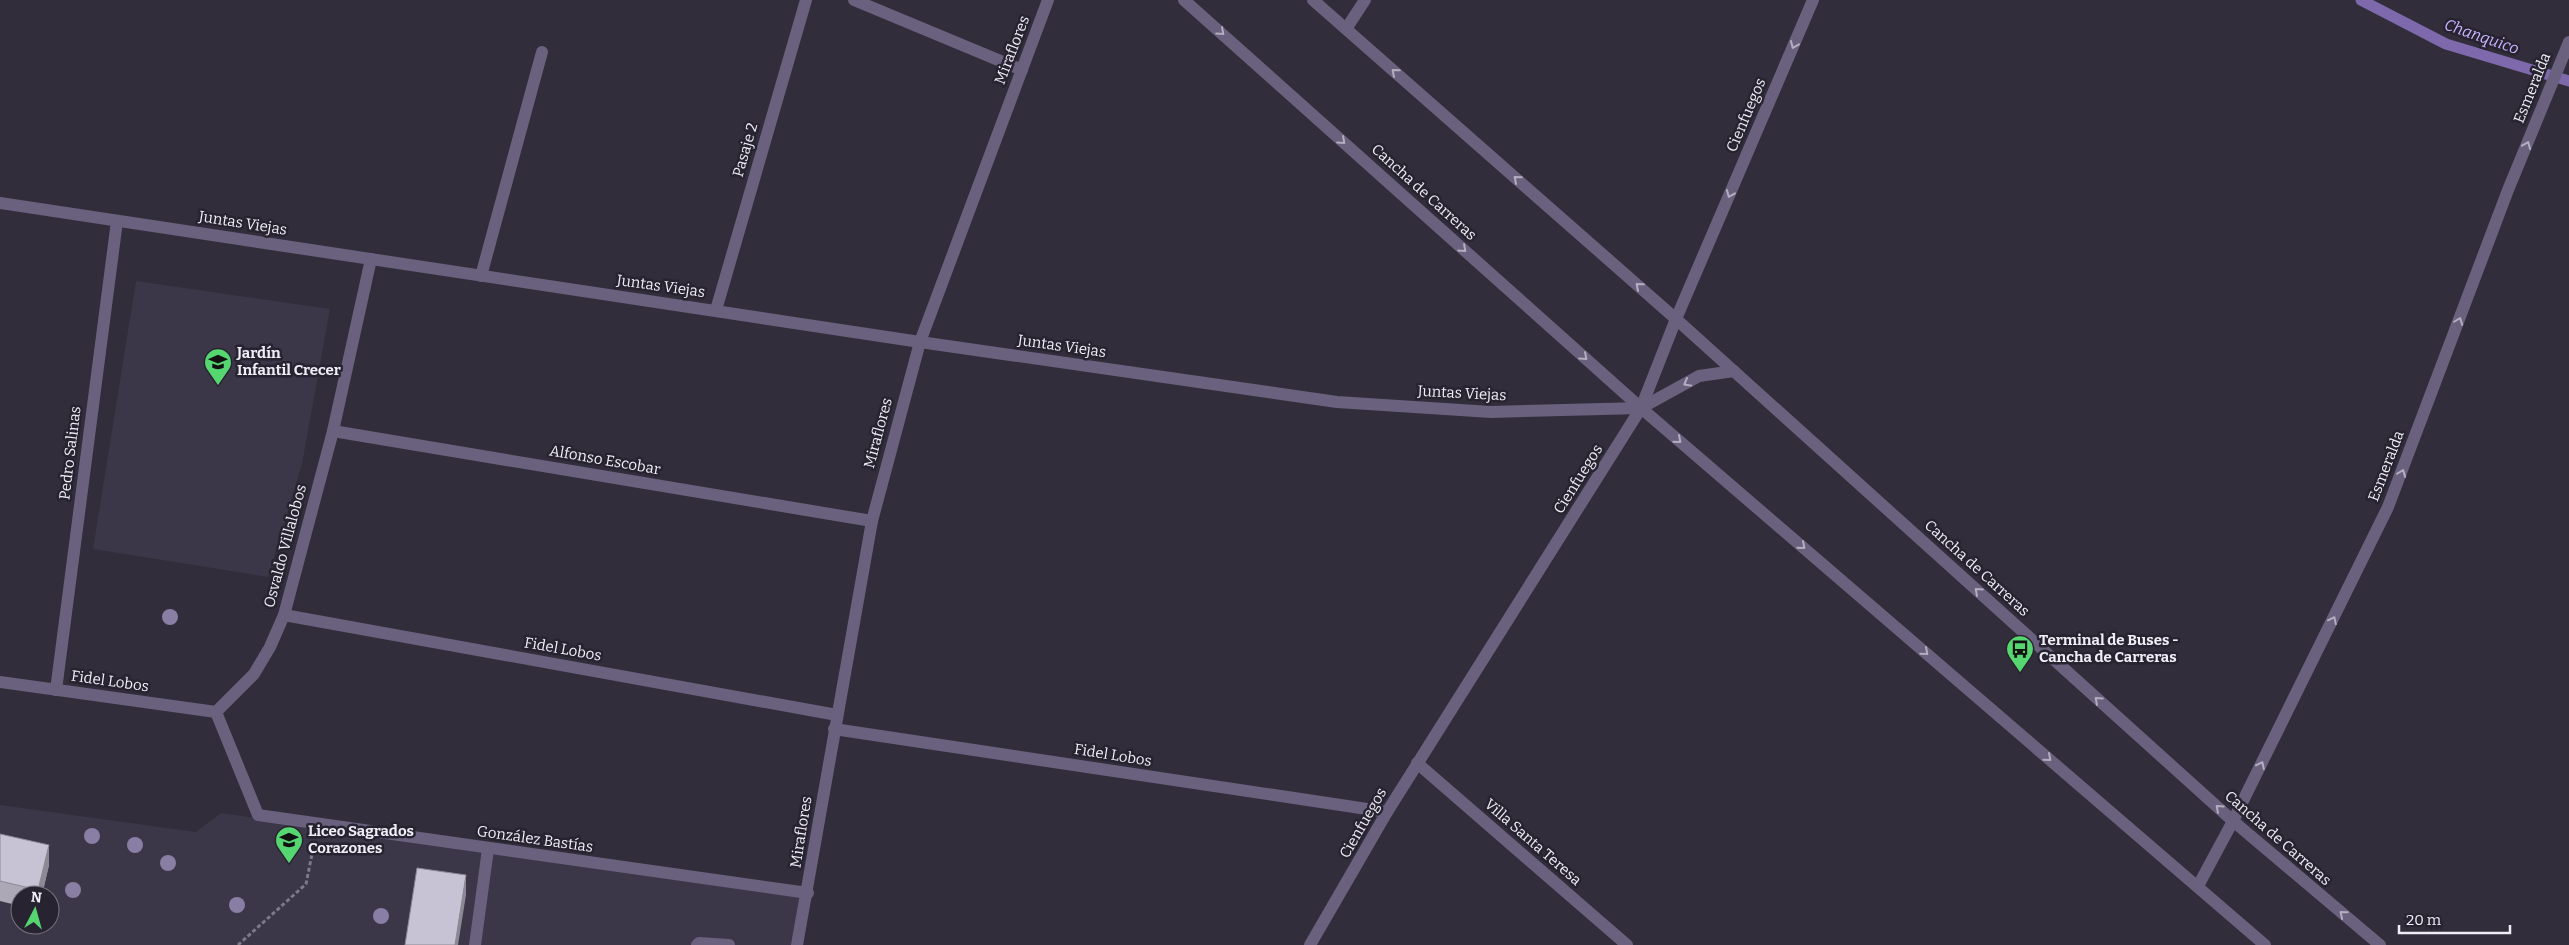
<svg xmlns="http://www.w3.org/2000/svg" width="2569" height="945" font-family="Bitter,serif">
<rect width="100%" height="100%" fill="#312d3a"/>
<!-- built -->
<g fill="#3c3649" fill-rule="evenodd">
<path d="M136,281L330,309L302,464L268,577L93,549Z"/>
<path d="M0,805L196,832L221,813L803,896L799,945H0ZM20,895H50V925H20Z"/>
</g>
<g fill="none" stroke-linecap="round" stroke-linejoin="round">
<!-- stream -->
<path stroke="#7e69ac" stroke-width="11" d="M2361,0L2446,44L2569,81"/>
<!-- path -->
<path stroke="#7d7985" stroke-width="3" stroke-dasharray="4 2.5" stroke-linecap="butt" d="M238,945L306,884L313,849"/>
<!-- minor -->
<g stroke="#69617e" stroke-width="12">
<path d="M854,0L1022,70"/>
<path d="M1184,0L1641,408L2265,945"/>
<path d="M1313,0L1676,319L2233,821L2380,945"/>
<path d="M1346,29L1365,0"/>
<path d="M0,203L920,342L1337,402L1491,412L1641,408L1699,376L1734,371"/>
<path d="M371,259L333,431L284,615L270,647L254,674L216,712L258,815L808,893"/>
<path d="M481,276L542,52"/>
<path d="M716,310L806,0"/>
<path d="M333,431L872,521"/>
<path d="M284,615L837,715"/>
<path d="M0,682L216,712"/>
<path d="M56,690L117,221"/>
<path d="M834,729L1387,812"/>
<path d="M1417,763L1627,945"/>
<path d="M2198,886L2233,821L2388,507L2508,190L2569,42"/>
<path d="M475,945L488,849"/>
<path d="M697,945L699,943L729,945"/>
<path d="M797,945L872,521L920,342L1048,0"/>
<path d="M1310,945L1387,812L1641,408L1676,319L1813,0"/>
</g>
</g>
<!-- trees -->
<g fill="#897ea3">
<circle cx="170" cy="617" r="8"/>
<circle cx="92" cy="836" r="8"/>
<circle cx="135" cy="845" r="8"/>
<circle cx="168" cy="863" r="8"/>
<circle cx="73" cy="890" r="8"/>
<circle cx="237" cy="905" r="8"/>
<circle cx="381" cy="916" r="8"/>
</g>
<!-- wall -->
<path fill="#aca8b6" d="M0,834L49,865L42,895H20V906L0,901Z"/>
<!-- shaded-wall -->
<g fill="#8c8894">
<path d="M49,845V865L42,895H38V890Z"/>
<path d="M466,875V895L458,945H455Z"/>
</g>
<!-- building -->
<g fill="#c8c3d4" stroke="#8c8894">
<path d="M0,834L49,845L38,890L0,881Z"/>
<path d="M417,868L466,875L455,945H405Z"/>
</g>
<!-- one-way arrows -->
<defs><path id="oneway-chevron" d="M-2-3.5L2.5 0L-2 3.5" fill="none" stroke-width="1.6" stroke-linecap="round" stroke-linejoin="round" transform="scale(1.25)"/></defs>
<g stroke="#b3aec0">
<use href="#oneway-chevron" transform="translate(1221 32) rotate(42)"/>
<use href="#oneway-chevron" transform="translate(1794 45) rotate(113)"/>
<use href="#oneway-chevron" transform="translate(1395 72) rotate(-139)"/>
<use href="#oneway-chevron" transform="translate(1342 141) rotate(42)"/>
<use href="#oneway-chevron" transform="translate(2527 145) rotate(-68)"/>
<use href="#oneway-chevron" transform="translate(1517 179) rotate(-139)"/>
<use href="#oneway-chevron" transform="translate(1730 194) rotate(113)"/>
<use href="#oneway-chevron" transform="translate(1463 249) rotate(42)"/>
<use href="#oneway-chevron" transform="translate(1639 286) rotate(-139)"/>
<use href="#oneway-chevron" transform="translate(2459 321) rotate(-69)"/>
<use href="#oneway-chevron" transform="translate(1584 357) rotate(42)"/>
<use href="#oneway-chevron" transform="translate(1687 383) rotate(151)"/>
<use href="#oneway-chevron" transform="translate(1678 440) rotate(41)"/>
<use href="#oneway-chevron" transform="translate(2402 473) rotate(-69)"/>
<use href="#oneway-chevron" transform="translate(1802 546) rotate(41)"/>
<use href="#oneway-chevron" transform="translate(1978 591) rotate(-138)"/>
<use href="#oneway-chevron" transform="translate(2333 620) rotate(-64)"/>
<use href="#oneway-chevron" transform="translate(1925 652) rotate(41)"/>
<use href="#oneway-chevron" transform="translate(2098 700) rotate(-138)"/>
<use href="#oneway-chevron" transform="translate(2048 758) rotate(41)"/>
<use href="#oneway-chevron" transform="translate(2261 765) rotate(-64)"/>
<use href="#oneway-chevron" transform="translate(2219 808) rotate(-138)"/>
<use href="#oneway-chevron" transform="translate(2343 914) rotate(-140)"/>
</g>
<!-- icons -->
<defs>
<g id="school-pin" transform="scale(1.4375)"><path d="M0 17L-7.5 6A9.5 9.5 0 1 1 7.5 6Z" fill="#56d671" stroke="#272330"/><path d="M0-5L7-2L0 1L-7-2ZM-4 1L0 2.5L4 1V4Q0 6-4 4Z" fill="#111"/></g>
<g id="bus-pin" transform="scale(1.4375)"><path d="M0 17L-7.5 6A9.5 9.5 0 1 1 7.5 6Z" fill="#56d671" stroke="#272330"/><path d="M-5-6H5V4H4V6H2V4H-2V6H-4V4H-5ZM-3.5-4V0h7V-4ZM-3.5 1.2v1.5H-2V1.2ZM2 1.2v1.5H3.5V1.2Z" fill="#111"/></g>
</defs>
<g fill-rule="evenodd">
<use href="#school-pin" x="218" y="362"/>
<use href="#bus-pin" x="2020" y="649"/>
<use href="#school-pin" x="289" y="840"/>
</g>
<g text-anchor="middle" stroke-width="5" stroke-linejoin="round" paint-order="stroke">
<!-- street labels -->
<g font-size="15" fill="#efedf6" stroke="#272330">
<text transform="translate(1012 50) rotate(-69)" y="5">Miraflores</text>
<text transform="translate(2532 88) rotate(-68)" y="5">Esmeralda</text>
<text transform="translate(1746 115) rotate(-67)" y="5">Cienfuegos</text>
<text transform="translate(745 150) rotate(-74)" y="5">Pasaje 2</text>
<text transform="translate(1424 192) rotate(42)" y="5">Cancha de Carreras</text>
<text transform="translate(243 223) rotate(9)" y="5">Juntas Viejas</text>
<text transform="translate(661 286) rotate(8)" y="5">Juntas Viejas</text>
<text transform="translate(1062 346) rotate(8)" y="5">Juntas Viejas</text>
<text transform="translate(1462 393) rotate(3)" y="5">Juntas Viejas</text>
<text transform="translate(878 433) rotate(-75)" y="5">Miraflores</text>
<text transform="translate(70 453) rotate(-83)" y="5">Pedro Salinas</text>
<text transform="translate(605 460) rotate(10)" y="5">Alfonso Escobar</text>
<text transform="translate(2386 466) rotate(-69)" y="5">Esmeralda</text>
<text transform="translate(1578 479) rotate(-58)" y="5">Cienfuegos</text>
<text transform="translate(285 546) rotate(-75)" y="5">Osvaldo Villalobos</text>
<text transform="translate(1977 568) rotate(42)" y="5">Cancha de Carreras</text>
<text transform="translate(563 649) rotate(10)" y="5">Fidel Lobos</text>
<text transform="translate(110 681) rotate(8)" y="5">Fidel Lobos</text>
<text transform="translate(1113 755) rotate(9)" y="5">Fidel Lobos</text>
<text transform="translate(1363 823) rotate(-60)" y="5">Cienfuegos</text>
<text transform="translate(801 832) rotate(-81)" y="5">Miraflores</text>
<text transform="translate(2278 838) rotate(41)" y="5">Cancha de Carreras</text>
<text transform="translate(535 839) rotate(8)" y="5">González Bastías</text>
<text transform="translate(1533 842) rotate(41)" y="5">Villa Santa Teresa</text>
</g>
<!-- poi labels -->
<g font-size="15" font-weight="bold" fill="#efedf6" stroke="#272330" text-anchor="start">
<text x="237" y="358">Jardín<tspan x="237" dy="17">Infantil Crecer</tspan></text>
<text x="2039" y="645">Terminal de Buses -<tspan x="2039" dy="17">Cancha de Carreras</tspan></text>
<text x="308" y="836">Liceo Sagrados<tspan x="308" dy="17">Corazones</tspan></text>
</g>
<!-- water labels -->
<g font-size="16" font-style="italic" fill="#c8b2fd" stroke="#272330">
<text transform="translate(2482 36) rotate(19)" y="6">Chanquico</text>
</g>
</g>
<!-- north arrow -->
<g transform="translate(35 910) rotate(6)"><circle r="24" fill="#272330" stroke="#77747f"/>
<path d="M0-4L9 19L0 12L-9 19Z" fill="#56d671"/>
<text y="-8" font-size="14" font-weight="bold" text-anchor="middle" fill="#efedf6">N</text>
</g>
<!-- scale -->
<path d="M2399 925v8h111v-8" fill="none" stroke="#efedf6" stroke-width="2.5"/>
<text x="2406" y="925" font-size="15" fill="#efedf6" stroke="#272330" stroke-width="4" paint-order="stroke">20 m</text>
</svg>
